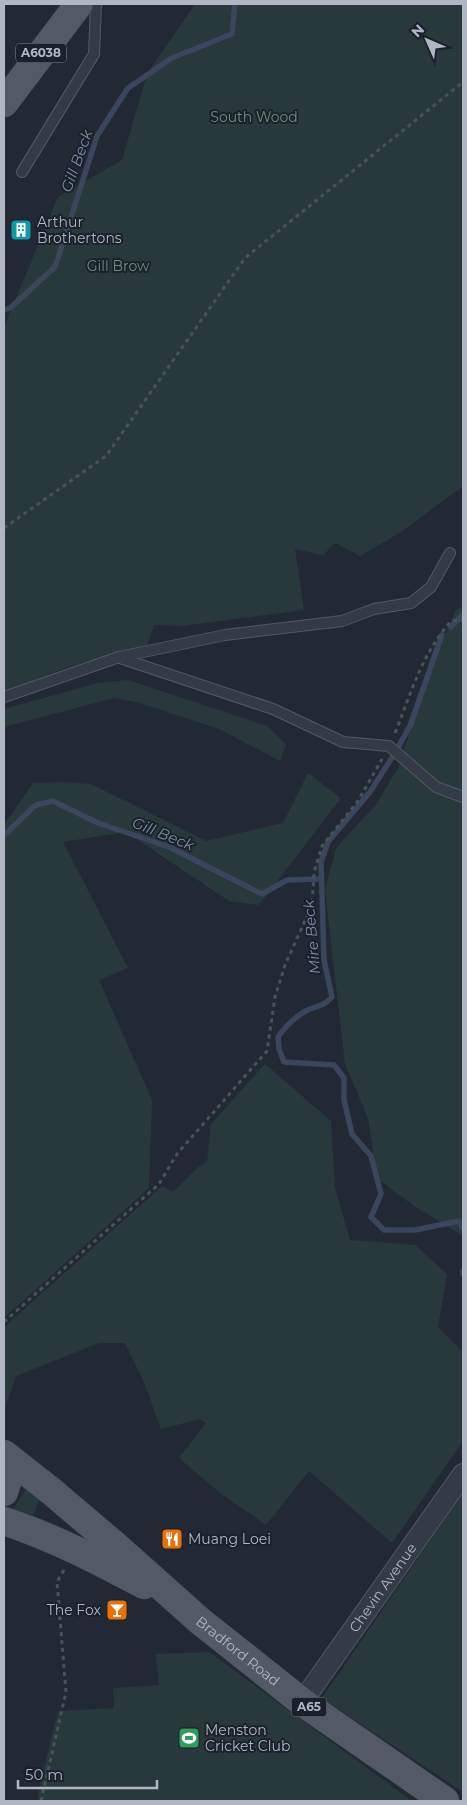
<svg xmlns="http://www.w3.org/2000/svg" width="467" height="1805" font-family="Montserrat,sans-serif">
<rect width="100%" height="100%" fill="#222935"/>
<!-- green -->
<g fill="#28393b">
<path d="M195,4H463V486L401,532L360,556L335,543L323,555L295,549L304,610L182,626L154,625L147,646L71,666L4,691V327L58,197L122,160L147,74Z"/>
<path d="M463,606V1236L411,1204L377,1178L368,1118L345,1064L325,890L336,848L375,806L398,768L433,663L456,610Z"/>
<path d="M128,680L267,726L286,745L280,761L219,729L140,703L114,698L4,727V709L98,683Z"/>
<path d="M308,773L341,798L259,905L229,901L126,832L63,842L128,968L99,980L152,1100L149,1188L4,1318V825L33,783L64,782L91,784L206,841L283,823Z"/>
<path d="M265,1064L331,1121L335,1188L350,1240L415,1245L447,1274L438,1327L463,1352V1441L392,1543L309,1471L266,1525L220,1493L179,1458L206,1423L200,1419L161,1429L143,1380L125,1343H99L16,1376L4,1411V1327L162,1186L173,1192L197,1168L207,1162L211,1124Z"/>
<path d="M26,1489L39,1500L33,1515L12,1511Z"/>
<path d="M463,1493V1792L322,1698Z"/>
<path d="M209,1652L412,1801H38L39,1789L58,1711L114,1708L113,1688L159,1685L156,1654Z"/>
</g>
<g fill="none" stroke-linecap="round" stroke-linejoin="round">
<!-- stream -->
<g stroke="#39465e" stroke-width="5.5">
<path d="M4,310L10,308L55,267L97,136L128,88L172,58L232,34L235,4"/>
<path d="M451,627L463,614"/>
<path d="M397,749L410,726L442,635"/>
<path d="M393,756L370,792L328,842L321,862L324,960L332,997C322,1008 316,1005 304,1012C294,1018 285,1027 278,1037L279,1049L284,1062L334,1065L344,1078V1100L352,1134L371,1156L381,1194L371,1217L384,1230H415L459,1221L463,1229"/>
<path d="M4,835L36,805L53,801L98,823L169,847L262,894L287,880L320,879"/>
<path d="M463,1271V1274"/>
</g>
<!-- lane casing -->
<g stroke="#535964" stroke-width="12">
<g id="lane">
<path d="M22,172L94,54L96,4"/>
<path d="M120,658L273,709L343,742L389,746L436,787L463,797"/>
<path d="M4,697L119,657L225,635L342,621L374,609L411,603L431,587L450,553"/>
</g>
</g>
<!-- street casing -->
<g stroke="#535964" stroke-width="22">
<g id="street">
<path id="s1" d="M302,1702L463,1474"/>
</g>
</g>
<!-- primary casing -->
<g stroke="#3f4550" stroke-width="29">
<g id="primary">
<path d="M4,103L79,4"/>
<path id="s2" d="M4,1454L51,1491L117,1547L200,1621L302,1702L445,1801"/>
<path d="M4,1458L8,1479L4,1492"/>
<path d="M4,1521C53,1537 99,1561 144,1585"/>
</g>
</g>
<!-- path -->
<g stroke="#465558" stroke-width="3" stroke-dasharray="4 4" stroke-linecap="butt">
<path d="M4,528L106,456L245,258L463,82"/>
<path d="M395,733C412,691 421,655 452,620L463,621"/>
<path d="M4,1322L159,1184L177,1154L267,1051L275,997L285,965L312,905L314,873L322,846L358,801L382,759"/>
<path d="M41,1801L66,1692L57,1582L64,1570"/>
</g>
<!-- lane -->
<use href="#lane" stroke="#353b46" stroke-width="10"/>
<!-- street -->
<use href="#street" stroke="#353b46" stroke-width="20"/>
<!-- primary -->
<use href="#primary" stroke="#535a66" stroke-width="28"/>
</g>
<!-- icons -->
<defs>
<g id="building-square" transform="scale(1.125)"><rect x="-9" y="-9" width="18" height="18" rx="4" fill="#0f9aa8" stroke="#1b212b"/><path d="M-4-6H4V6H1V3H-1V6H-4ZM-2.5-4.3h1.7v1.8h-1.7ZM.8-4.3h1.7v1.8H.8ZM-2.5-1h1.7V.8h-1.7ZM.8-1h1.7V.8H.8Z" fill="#fff"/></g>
<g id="restaurant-square" transform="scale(1.125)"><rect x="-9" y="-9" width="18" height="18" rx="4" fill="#e8710a" stroke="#1b212b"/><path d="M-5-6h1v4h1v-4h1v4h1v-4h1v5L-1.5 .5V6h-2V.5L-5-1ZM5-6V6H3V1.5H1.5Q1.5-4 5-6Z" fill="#fff"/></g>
<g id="bar-square" transform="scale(1.125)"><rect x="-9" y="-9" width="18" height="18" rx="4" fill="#e8710a" stroke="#1b212b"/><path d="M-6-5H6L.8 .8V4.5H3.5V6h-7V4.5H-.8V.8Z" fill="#fff"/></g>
<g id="stadium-square" transform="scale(1.125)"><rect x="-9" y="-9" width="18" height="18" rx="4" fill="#2e9e5b" stroke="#1b212b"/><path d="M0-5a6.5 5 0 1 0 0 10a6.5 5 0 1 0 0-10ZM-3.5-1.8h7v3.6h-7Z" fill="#fff"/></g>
</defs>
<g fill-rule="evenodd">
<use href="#building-square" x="21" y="230"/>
<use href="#restaurant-square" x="172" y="1539"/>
<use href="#bar-square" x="117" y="1610"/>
<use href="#stadium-square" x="189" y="1738"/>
</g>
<g text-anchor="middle" stroke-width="4" stroke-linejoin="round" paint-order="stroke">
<!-- shield labels -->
<g fill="#1b212b" stroke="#838995" stroke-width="1">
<rect x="16" y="43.5" width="50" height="19" rx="4"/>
<rect x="291.5" y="1697.5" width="35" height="19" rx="4"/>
</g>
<g font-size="12" font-weight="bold" fill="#b0b6c3">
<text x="41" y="57">A6038</text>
<text x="309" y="1711">A65</text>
</g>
<!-- park labels -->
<g font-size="14" fill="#6a9175" stroke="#1b212b">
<text x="254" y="122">South Wood</text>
<text x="118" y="271">Gill Brow</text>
</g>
<!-- poi labels -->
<g font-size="14" fill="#b0b6c3" stroke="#1b212b" text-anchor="start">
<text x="37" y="227">Arthur<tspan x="37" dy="16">Brothertons</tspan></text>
<text x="188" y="1544">Muang Loei</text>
<text x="101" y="1615" text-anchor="end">The Fox</text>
<text x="205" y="1735">Menston<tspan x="205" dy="16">Cricket Club</tspan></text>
</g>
<!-- street labels -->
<g font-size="14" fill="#b0b6c3" stroke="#1b212b">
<text dy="5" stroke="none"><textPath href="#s1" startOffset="140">Chevin Avenue</textPath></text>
<text dy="5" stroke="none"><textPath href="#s2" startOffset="306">Bradford Road</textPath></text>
</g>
<!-- water labels -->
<g font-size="15" font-style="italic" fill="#7b8ca9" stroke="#1b212b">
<text transform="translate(77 161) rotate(-70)" y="5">Gill Beck</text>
<text transform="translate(163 834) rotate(22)" y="5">Gill Beck</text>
<text transform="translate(312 937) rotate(-95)" y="5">Mire Beck</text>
</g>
</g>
<!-- border -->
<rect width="467" height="1805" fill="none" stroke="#b0b6c3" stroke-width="10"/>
<!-- north arrow -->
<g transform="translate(427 40) rotate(315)" stroke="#1b212b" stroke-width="4" paint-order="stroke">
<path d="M0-4L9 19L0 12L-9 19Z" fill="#b0b6c3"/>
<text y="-8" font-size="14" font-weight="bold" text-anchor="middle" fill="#b0b6c3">N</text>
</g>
<!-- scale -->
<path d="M18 1780v8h139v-8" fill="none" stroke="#b0b6c3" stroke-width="2.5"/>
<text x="25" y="1780" font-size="15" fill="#b0b6c3" stroke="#1b212b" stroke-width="4" paint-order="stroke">50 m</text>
</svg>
